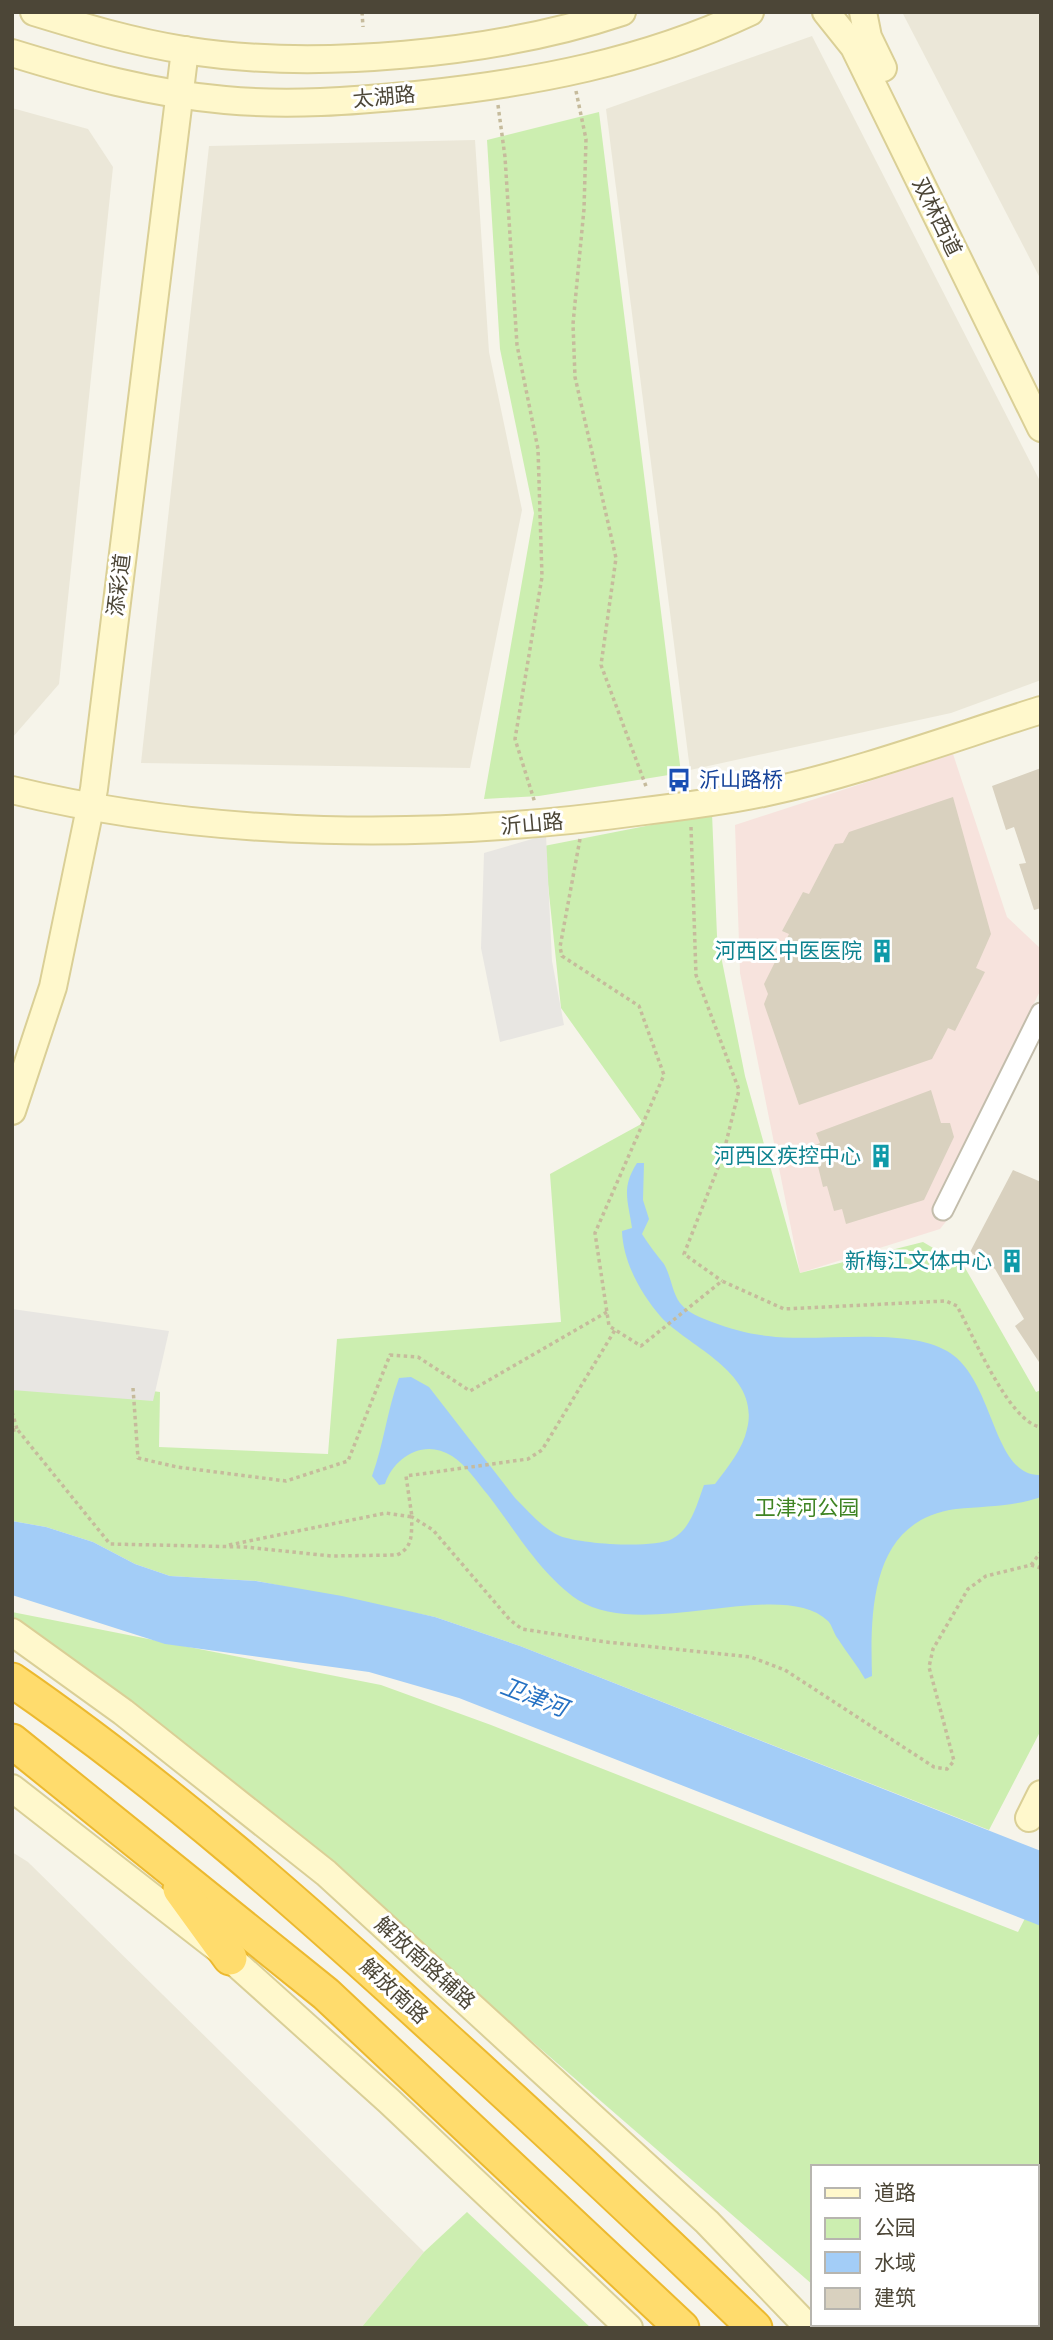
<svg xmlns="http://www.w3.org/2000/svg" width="1053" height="2340" font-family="'PT Sans Narrow','Noto Sans SC',sans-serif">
<rect width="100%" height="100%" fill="#f6f4ea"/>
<!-- residential -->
<g fill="#ebe7d8">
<path d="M902,12H1041V280Z"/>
<path d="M812,36L1041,483V680L951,713L690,770L606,109Z"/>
<path d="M12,108L88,129L113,167L59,684L12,738Z"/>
<path d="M475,140L489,352L522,510L470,768L141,763L209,146Z"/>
<path d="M12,1852L28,1862L424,2252L361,2328H12Z"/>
</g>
<!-- medical -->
<path fill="#f7e3dd" d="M953,754L1007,917L1041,949V989L933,1211L948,1219L940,1229L800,1273L740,973L735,825Z"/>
<!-- green -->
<g fill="#cceeb0">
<path d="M599,112L681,773L539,796L484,799L534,513L500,349L487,140Z"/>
<path d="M712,813L717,936L745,1076L800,1273L923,1242L964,1266L1036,1392L1041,1390V1730L989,1830L520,1646L435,1617L257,1581L170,1576L135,1564L93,1542L46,1527L12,1521V1373L160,1392L159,1447L328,1454L337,1339L561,1322L550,1174L643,1123L561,1008L544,846Z"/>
<path d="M12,1612L381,1685L491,1725L1018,1932L1041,1887V2328H860L856,2324H1037V2167H813V2285L264,1809L12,1616Z"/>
<path d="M467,2212L591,2328H361L424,2252Z"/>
</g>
<!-- parking -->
<g fill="#e8e6e2">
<path d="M546,835L552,961L564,1025L500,1042L481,948L484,853Z"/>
<path d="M12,1309L169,1331L153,1401L12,1390Z"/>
</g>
<!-- water -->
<g fill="#a3cdf7">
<path d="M637,1163H644L643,1200L649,1219L642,1234C649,1245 656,1254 664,1264C671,1276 672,1292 680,1303C689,1314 700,1317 712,1322C730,1329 749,1334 768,1336C817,1343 904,1326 947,1351C995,1378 992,1478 1041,1475V1497C1012,1507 985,1506 956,1509C871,1520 870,1609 872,1676L865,1679C857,1665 847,1653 838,1639C834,1634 832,1625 828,1621C781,1576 644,1642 578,1600C541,1575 515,1530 488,1495C477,1482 466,1465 452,1456C424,1438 394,1457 385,1484L379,1485L372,1476C384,1443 387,1411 399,1378L411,1377L429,1387L515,1498C528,1511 543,1529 560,1536C581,1544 652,1549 672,1539C691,1529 697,1504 704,1485L715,1484C727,1468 743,1449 747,1429C761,1373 690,1348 661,1317C641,1294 623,1262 622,1231L632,1228C628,1200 621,1188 637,1163Z"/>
<path d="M12,1521L46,1527L93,1542L135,1564L170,1576L256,1581L342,1596L435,1617L520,1646L1041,1851V1926L459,1698L369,1672L165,1644L12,1595Z"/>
</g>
<!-- building -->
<g fill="#d9d1bf">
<path d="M1041,768V908L1034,910L1019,864L1026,863L1014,827L1006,830L992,786Z"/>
<path d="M953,797L991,934L976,968L985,972L955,1031L948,1028L932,1059L799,1105L764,1004L768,994L764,984L789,934L782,931L803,892L809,894L835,844L843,843L849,832Z"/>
<path d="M931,1090L941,1123H950L954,1137L924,1200L846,1224L842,1209L834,1211L827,1186L823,1187L813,1146L820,1143L816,1133Z"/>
<path d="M1013,1170L1041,1182V1365L1015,1326L1024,1319L995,1269L970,1252Z"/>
</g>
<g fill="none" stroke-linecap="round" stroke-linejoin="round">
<!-- street casing -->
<g stroke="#c3bdac" stroke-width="23">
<path id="street" d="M943,1210L1041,1013"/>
</g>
<!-- secondary casing -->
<g stroke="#dacf96" stroke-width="30">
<g id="secondary">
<path d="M34,12C83,27 133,42 184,50C315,71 496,54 622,12"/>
<path d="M826,12L854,47L1041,428"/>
<path d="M863,12L868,37L883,68"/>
<path d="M12,53C80,74 154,94 225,100C289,106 353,101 416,95C532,83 644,62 750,12"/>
<path d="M12,790C214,839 432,840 637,812C679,807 721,802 763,793C857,773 949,739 1041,710"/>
<path d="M12,1111L53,987L94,789L185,50"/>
<path d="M12,1632L123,1712L326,1873L707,2222L809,2328"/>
<path d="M12,1788L230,1958L389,2101L629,2328"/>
<path d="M1029,1818L1041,1794"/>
<path d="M1037,2204L1041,2198"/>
<path d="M969,2328L971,2324"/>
</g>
</g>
<!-- highway casing -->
<g stroke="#ecb92f" stroke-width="37">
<g id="highway">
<path d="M12,1680C166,1786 308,1912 445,2038C550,2133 653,2230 755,2328"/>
<path d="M12,1741L326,1994L682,2328"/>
<path d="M180,1889L230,1958"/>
<path d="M1037,2273L1041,2267"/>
<path d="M1006,2328L1008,2324"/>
</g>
</g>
<!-- path -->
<g stroke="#c6bb9c" stroke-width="3.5" stroke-dasharray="3.5 3.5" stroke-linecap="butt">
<path d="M362,12L363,27"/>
<path d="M576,91L586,139L584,209L573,324L575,377L616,558L601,665L647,789"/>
<path d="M498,105L505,157L517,345L538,449L542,577L515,739L535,803"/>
<path d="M691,827L696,975L739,1090L723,1155L684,1254L722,1281"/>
<path d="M580,839L560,947L562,956L639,1006L664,1075L595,1233L609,1326L641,1346L722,1281L784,1309L946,1301L957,1306C972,1333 1010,1424 1041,1427"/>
<path d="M133,1388L138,1458L177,1467L286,1481L348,1461L390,1355L418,1357L470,1391L607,1312"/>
<path d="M12,1412L17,1429"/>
<path d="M12,1431L17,1429L110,1544L245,1547L331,1556L397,1555C414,1547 411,1533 412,1517L433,1530L510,1620L522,1629L606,1642L751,1657L785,1670L934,1767L947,1769L954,1761L929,1667L933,1649L968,1589L986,1576L1031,1565L1041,1568"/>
<path d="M229,1545L386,1513L412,1517L406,1476L528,1459L542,1450L615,1330"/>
<path d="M1031,1565L1041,1552"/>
</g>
<!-- street -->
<use href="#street" stroke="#fff" stroke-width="19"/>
<!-- secondary -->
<use href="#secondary" stroke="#fff8cc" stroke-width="26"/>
<!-- highway -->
<use href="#highway" stroke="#ffdc6d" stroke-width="33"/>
</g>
<!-- icons -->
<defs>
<g id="bus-bare" transform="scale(1.89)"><path d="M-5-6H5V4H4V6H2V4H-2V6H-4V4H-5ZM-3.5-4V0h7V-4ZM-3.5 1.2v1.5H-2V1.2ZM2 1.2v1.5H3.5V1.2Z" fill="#1a4fb4" stroke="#fff" stroke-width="2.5" paint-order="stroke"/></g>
<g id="building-bare" transform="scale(1.89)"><path d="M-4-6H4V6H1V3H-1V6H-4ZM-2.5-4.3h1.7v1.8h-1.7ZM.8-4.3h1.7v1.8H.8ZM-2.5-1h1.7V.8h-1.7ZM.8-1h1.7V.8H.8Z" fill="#0f9aa8" stroke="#fff" stroke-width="2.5" paint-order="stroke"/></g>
</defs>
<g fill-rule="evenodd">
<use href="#bus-bare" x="679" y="780"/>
<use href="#building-bare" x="882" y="951"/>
<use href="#building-bare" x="881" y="1156"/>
<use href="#building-bare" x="1012" y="1261"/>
</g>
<g text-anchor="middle" stroke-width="6" stroke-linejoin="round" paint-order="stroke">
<!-- street labels -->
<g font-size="21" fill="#4c4637" stroke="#fff">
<text transform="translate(384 97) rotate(-5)" y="7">太湖路</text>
<text transform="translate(937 217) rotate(64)" y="7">双林西道</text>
<text transform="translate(119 585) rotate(-83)" y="7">添彩道</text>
<text transform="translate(532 824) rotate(-5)" y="7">沂山路</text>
<text transform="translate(425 1963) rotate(42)" y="7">解放南路辅路</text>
<text transform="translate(394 1991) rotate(43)" y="7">解放南路</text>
</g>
<!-- transit labels -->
<g font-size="21" fill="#164399" stroke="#fff" text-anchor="start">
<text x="699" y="787">沂山路桥</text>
</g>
<!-- culture labels -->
<g font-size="21" fill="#0d838f" stroke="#fff" text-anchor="end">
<text x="862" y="958">河西区中医医院</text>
<text x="861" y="1163">河西区疾控中心</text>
<text x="992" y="1268">新梅江文体中心</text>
</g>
<!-- park labels -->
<g font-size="21" fill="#3f8423" stroke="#fff">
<text x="807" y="1515">卫津河公园</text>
</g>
<!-- water labels -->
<g font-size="23" font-style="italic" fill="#2571c3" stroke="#fff">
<text transform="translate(534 1697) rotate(21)" y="8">卫津河</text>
</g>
</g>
<!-- border -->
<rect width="1053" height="2340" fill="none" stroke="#4c4637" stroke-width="28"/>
<!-- legend -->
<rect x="811" y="2165" width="228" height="161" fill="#ffffff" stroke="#b7b5af" stroke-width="2"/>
<rect x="825" y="2188" width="35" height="10" fill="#fff8cc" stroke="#b7b5af" stroke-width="2"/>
<text x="874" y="2200" font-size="21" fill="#4c4637">道路</text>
<rect x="825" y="2218" width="35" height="21" fill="#cceeb0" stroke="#b7b5af" stroke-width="2"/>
<text x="874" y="2235" font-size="21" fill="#4c4637">公园</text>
<rect x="825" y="2252" width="35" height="21" fill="#a3cdf7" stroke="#b7b5af" stroke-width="2"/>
<text x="874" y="2270" font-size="21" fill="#4c4637">水域</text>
<rect x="825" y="2288" width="35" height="21" fill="#d9d1bf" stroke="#b7b5af" stroke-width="2"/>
<text x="874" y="2305" font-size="21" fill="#4c4637">建筑</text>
</svg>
